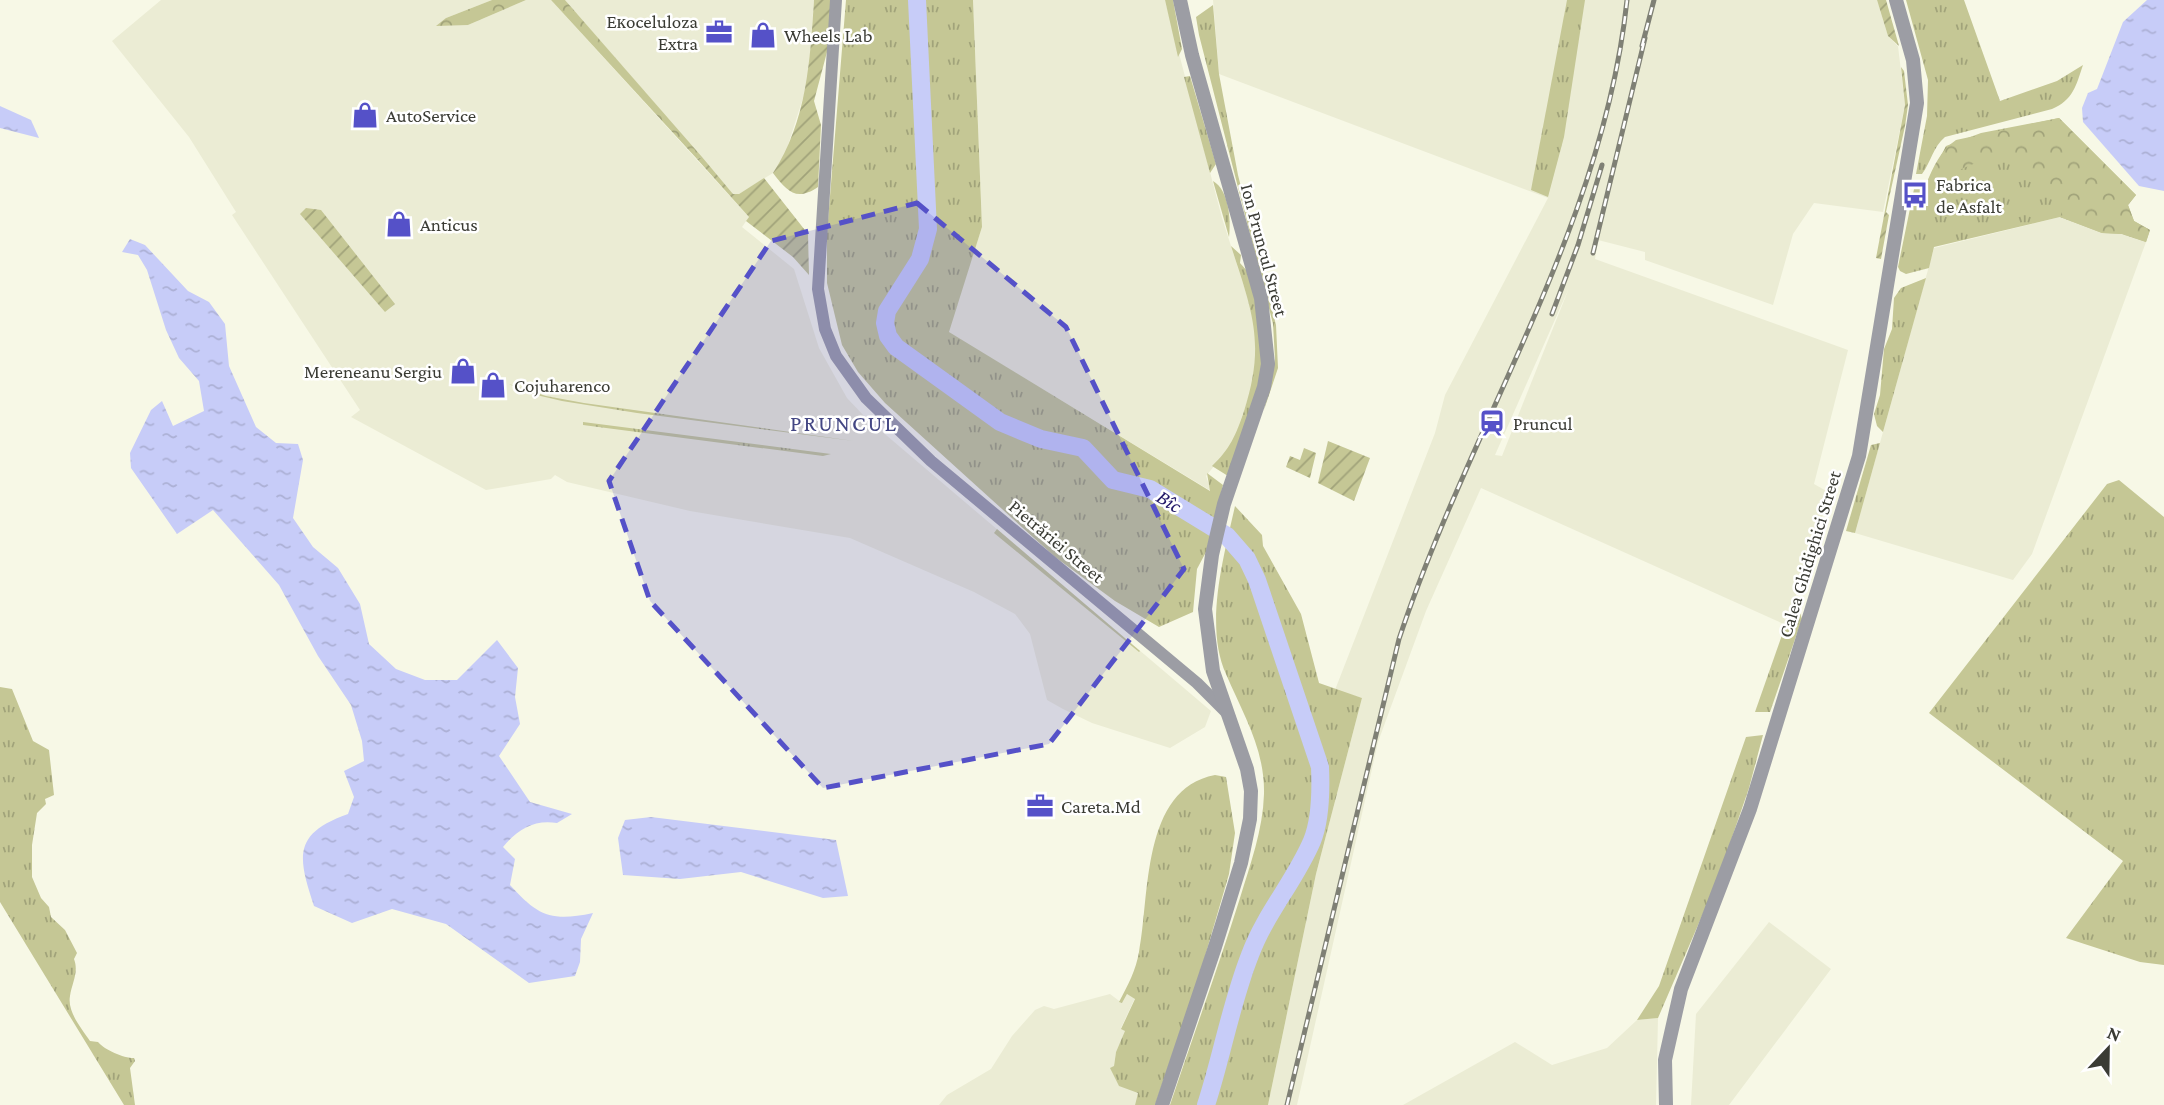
<svg xmlns="http://www.w3.org/2000/svg" width="2164" height="1105" font-family="'Crimson Pro',serif">
<defs>
<pattern id="grass-tufts" width="24" height="20" patternUnits="userSpaceOnUse" patternTransform="scale(1.75)"><rect width="24" height="20" fill="#c5c795"/><path d="M3 7l-1-3M5 7V3M7 7l1-3M15 17l-1-3M17 17v-4M19 17l1-3" fill="none" stroke="#a1a37a"/></pattern>
<pattern id="forest-crowns" width="20" height="18" patternUnits="userSpaceOnUse" patternTransform="scale(1.75)"><rect width="20" height="18" fill="#c5c795"/><path d="M2 6a3 3 0 1 1 6 0M12 15a3 3 0 1 1 6 0" fill="none" stroke="#a1a37a"/></pattern>
<pattern id="garden-furrows" width="10" height="10" patternUnits="userSpaceOnUse" patternTransform="scale(1.75)"><rect width="10" height="10" fill="#c5c795"/><path d="M-1 1l2-2M0 10L10 0M9 11l2-2" fill="none" stroke="#a1a37a"/></pattern>
<pattern id="water-ripples" width="26" height="14" patternUnits="userSpaceOnUse" patternTransform="scale(1.75)"><rect width="26" height="14" fill="#c7ccf8"/><path d="M2 4q2-2 4 0t4 0M15 11q2-2 4 0t4 0" fill="none" stroke="#acb0d5"/></pattern>
</defs>
<rect width="100%" height="100%" fill="#f7f8e6"/>
<!-- built -->
<g fill="#ebecd4" fill-rule="evenodd">
<path d="M161,0H492L446,18L468,25L526,0H551L749,217L742,227L794,269L819,348L847,398L866,418L1211,711L1205,727L1170,748L1092,723L1063,709L1047,700L1030,634L1015,614L974,592L850,538L690,511L567,482L555,475L551,479L486,490L351,417L360,410L232,215L236,212L189,137L112,41Z"/>
<path d="M565,0H814L808,82L784,158L773,173L739,194H733Z"/>
<path d="M973,0H1165L1222,218L1250,305L1257,339L1253,384L1233,443L1206,476L1211,491L948,332L982,227Z"/>
<path d="M1213,0H1877L1888,36L1898,46L1905,105L1883,212L1814,203L1793,234L1773,305L1645,260V252L1598,240L1595,259L1848,350L1814,484L1830,493L1786,625L1481,488L1426,611L1378,742L1297,1105H1268L1316,874L1362,698L1335,690L1435,433L1445,395L1548,198L1219,74ZM1569,288L1502,456L1495,455Z"/>
<path d="M2060,217L2102,233L2122,234L2146,242L2032,554L2013,580L1855,533L1934,248Z"/>
<path d="M1769,922L1831,969L1729,1105H1691L1696,1014Z"/>
<path d="M1110,994L1122,1003L1127,994L1135,998L1121,1028L1126,1031L1116,1052L1114,1066L1138,1093L1135,1105H939L947,1095L991,1069L1012,1036L1035,1010L1044,1006L1054,1009Z"/>
<path d="M1658,1018L1656,1105H1403L1515,1042L1552,1065L1607,1048L1637,1020Z"/>
</g>
<!-- grass -->
<g fill="url(#grass-tufts)">
<path d="M846,0H973L982,227L949,332L1210,491L1207,473L1223,485L1206,552L1197,569L1193,612L1159,627L1115,601L1055,557L885,403L858,372L842,345L827,283V233Z"/>
<path d="M1165,0H1173L1182,49L1178,57Z"/>
<path d="M1567,0H1585L1564,137L1548,197L1531,190Z"/>
<path d="M1906,0H1964L2000,101L2057,81L2083,65C2076,86 2073,100 2052,109L1945,137C1933,147 1931,162 1922,174H1916L1927,116L1928,80Z"/>
<path d="M1213,5L1219,74L1238,175L1276,325L1278,368L1264,410L1275,359L1273,324L1199,35L1196,17Z"/>
<path d="M1190,76L1216,164L1210,173L1184,77Z"/>
<path d="M2059,118L2136,195L2128,205L2134,221L2150,230L2146,242L2122,234L2102,233L2060,217L1934,247L1929,268L1906,274L1900,271L1898,267L1914,189L1926,184L1946,146L1981,133Z"/>
<path d="M1213,181C1229,190 1231,220 1229,237Z"/>
<path d="M1231,246L1241,255L1240,263L1248,272L1255,294L1262,363L1259,388L1228,476L1212,466C1230,449 1236,435 1244,411C1266,343 1252,311 1231,246Z"/>
<path d="M1926,278L1883,432L1877,426L1874,414L1880,395L1884,349L1892,329L1894,298L1901,288Z"/>
<path d="M509,384L546,396L584,403L854,441L637,413L562,401L528,393Z"/>
<path d="M583,422L831,454L823,456L583,425Z"/>
<path d="M1880,443L1855,533L1846,531L1871,445Z"/>
<path d="M2119,480L2164,517V965L2140,962L2066,938L2123,861L1929,713L2107,484Z"/>
<path d="M1235,506L1262,535L1263,546L1301,614L1319,683L1362,698L1316,874L1268,1105H1170C1193,1036 1218,968 1240,898C1250,865 1263,830 1264,794C1265,749 1243,714 1226,674C1204,625 1224,556 1235,506Z"/>
<path d="M997,529L1140,651L1139,652L994,533Z"/>
<path d="M1795,598L1802,619L1770,712H1755Z"/>
<path d="M0,687L12,689L33,741L49,750L54,795L45,799L46,804L37,813L32,845V877L41,898L49,907L51,917L65,930L77,953L74,959C79,972 72,983 70,996C67,1012 82,1029 90,1041L98,1042C105,1050 123,1058 134,1058L135,1061L130,1068L135,1105H124L0,902Z"/>
<path d="M1763,735L1749,788L1717,881L1658,1018L1637,1020L1659,986L1746,737Z"/>
<path d="M1215,775L1226,777L1235,833L1229,874L1199,977L1155,1105H1135L1138,1093L1119,1086L1110,1068L1114,1066L1116,1052L1125,1031L1121,1029L1135,999L1127,994L1122,1003L1119,1002C1128,985 1136,970 1139,952C1150,896 1141,789 1215,775Z"/>
</g>
<!-- forest -->
<g fill="url(#forest-crowns)">
<path d="M492,0H526L468,25L436,26L446,18Z"/>
<path d="M551,0H565L702,157L697,159Z"/>
<path d="M2059,118L2136,195L2128,205L2134,221L2150,230L2146,242L2122,234L2102,233L2060,217L2070,191L2044,185L2011,156L1985,159L1926,184C1934,166 1940,151 1956,140Z"/>
</g>
<!-- garden -->
<g fill="url(#garden-furrows)">
<path d="M814,0H831L827,52L814,101L821,125L818,187C796,202 787,191 773,173C807,121 810,61 814,0Z"/>
<path d="M1877,0H1886L1899,46L1888,36Z"/>
<path d="M1901,67L1904,71L1908,105L1905,126L1886,212L1889,215L1881,259L1876,258L1905,105Z"/>
<path d="M702,157L733,194H739L764,178L808,234L809,275L793,257L746,221L749,217L697,159Z"/>
<path d="M306,208L321,210L395,304L385,312L300,214Z"/>
<path d="M1328,441L1370,458L1354,501L1318,483Z"/>
<path d="M1304,448L1316,453L1310,478L1286,467L1290,456L1300,460Z"/>
</g>
<!-- water -->
<g fill="url(#water-ripples)">
<path d="M2147,0H2164V191L2139,186L2083,122L2082,108L2088,93L2097,89L2123,22Z"/>
<path d="M0,106L31,120L39,138L0,128Z"/>
<path d="M130,239L145,245L188,291L209,302L225,324L229,366L256,427L276,443L298,444L303,460L293,518L313,547L338,568L360,604L369,644L396,669L425,680H457L497,640L518,668L515,697L520,724L499,756L530,802L572,814L557,823C534,819 517,830 503,847L515,859L510,885C538,916 551,922 593,913L581,939L580,962L575,976L529,983L446,924L392,909L352,923L314,906C298,857 292,834 348,814L354,797L344,771L364,761L362,741L351,705L318,656L279,585L213,510L177,534L131,468L130,453L151,410L162,401L173,426L204,411L199,381L179,358L166,330L147,270L138,255L122,252Z"/>
<path d="M651,817L836,840L848,896L823,898L741,872L680,879L623,875L618,838L625,820Z"/>
</g>
<g fill="none" stroke-linecap="round" stroke-linejoin="round">
<!-- river -->
<path stroke="#c7ccf8" stroke-width="18" d="M917,0L928,229L920,259L887,311L885,323L888,336L896,347L1000,422L1041,439L1083,448L1113,480L1150,489L1227,536L1247,559L1257,580L1320,767C1321,790 1321,819 1312,841C1295,881 1265,914 1250,955C1231,1003 1222,1056 1206,1105"/>
<!-- minor -->
<path stroke="#9c9da4" stroke-width="12" d="M836,0L818,289L825,329L836,356L866,398L931,461L1197,683L1228,714"/>
<!-- tertiary -->
<g stroke="#9c9da4" stroke-width="14">
<path d="M1162,1105L1215,947L1241,863L1250,819L1251,791L1247,769L1213,671L1205,609L1212,555L1224,504L1264,387L1268,364L1261,298L1192,55L1180,0"/>
<path d="M1666,1105L1665,1060L1681,989L1750,809L1859,456L1917,103L1913,60L1896,0"/>
</g>
<!-- rail casing -->
<g stroke="#7f8075" stroke-width="5">
<g id="rail">
<path d="M1642,46L1654,0"/>
<path d="M1593,253L1645,38"/>
<path d="M1552,314L1578,245L1602,165"/>
<path d="M1287,1105L1399,639C1470,424 1603,229 1627,0"/>
</g>
</g>
<!-- rail -->
<use href="#rail" stroke="#fff" stroke-width="2.5" stroke-dasharray="8" stroke-linecap="butt"/>
</g>
<!-- marked area -->
<path fill="#5551c8" fill-opacity="0.2" stroke="#5551c8" stroke-width="5" stroke-dasharray="14 9" stroke-linejoin="round" d="M917,203L1066,327L1184,569L1049,744L823,788L650,601L609,481L771,241Z"/>
<!-- icons -->
<defs>
<g id="office-bare" transform="scale(2.1)"><path d="M-6-3h4V-5.5h4V-3h4V5H-6ZM-1-4.5V-3h2v-1.5ZM-6 0V1H6V0Z" fill="#5551c8" stroke="#fff" stroke-width="2.5" paint-order="stroke"/></g>
<g id="shop-bare" transform="scale(2.1)"><path d="M-5-2.5h2.3a2.7 3.5 0 0 1 5.4 0H5L5.5 6h-11ZM-1.5-2.5h3a1.5 2.3 0 0 0-3 0Z" fill="#5551c8" stroke="#fff" stroke-width="2.5" paint-order="stroke"/></g>
<g id="bus-bare" transform="scale(2.1)"><path d="M-5-6H5V4H4V6H2V4H-2V6H-4V4H-5ZM-3.5-4V0h7V-4ZM-3.5 1.2v1.5H-2V1.2ZM2 1.2v1.5H3.5V1.2Z" fill="#5551c8" stroke="#fff" stroke-width="2.5" paint-order="stroke"/></g>
<g id="station-bare" transform="scale(2.1)"><path d="M-3-6H3Q5-6 5-4V2Q5 4 3 4L4.5 6H3L1.5 4h-3L-3 6H-4.5L-3 4Q-5 4-5 2V-4Q-5-6-3-6ZM-3.5-4v3h7v-3ZM-3.5 1v1.5H-2V1ZM2 1v1.5H3.5V1Z" fill="#5551c8" stroke="#fff" stroke-width="2.5" paint-order="stroke"/></g>
</defs>
<g fill-rule="evenodd">
<use href="#office-bare" x="719" y="32"/>
<use href="#shop-bare" x="763" y="35"/>
<use href="#shop-bare" x="365" y="115"/>
<use href="#bus-bare" x="1915" y="195"/>
<use href="#shop-bare" x="399" y="224"/>
<use href="#shop-bare" x="463" y="371"/>
<use href="#shop-bare" x="493" y="385"/>
<use href="#station-bare" x="1492" y="423"/>
<use href="#office-bare" x="1040" y="806"/>
</g>
<g text-anchor="middle" stroke-width="5" stroke-linejoin="round" paint-order="stroke">
<!-- poi labels -->
<g font-size="19" fill="#3a3b34" stroke="#fff" text-anchor="start">
<text x="698" y="28" text-anchor="end">Eкoceluloza<tspan x="698" dy="22">Extra</tspan></text>
<text x="784" y="42">Wheels Lab</text>
<text x="386" y="122">AutoService</text>
<text x="1936" y="191">Fabrica<tspan x="1936" dy="22">de Asfalt</tspan></text>
<text x="420" y="231">Anticus</text>
<text x="442" y="378" text-anchor="end">Mereneanu Sergiu</text>
<text x="514" y="392">Cojuharenco</text>
<text x="1513" y="430">Pruncul</text>
<text x="1061" y="813">Careta.Md</text>
</g>
<!-- street labels -->
<g font-size="19" fill="#3a3b34" stroke="#fff">
<text transform="translate(1265 250) rotate(75)" y="7">Ion Pruncul Street</text>
<text transform="translate(1057 541) rotate(40)" y="7">Pietrăriei Street</text>
<text transform="translate(1809 554) rotate(-73)" y="7">Calea Ghidighici Street</text>
</g>
<!-- water labels -->
<g font-size="21" font-style="italic" fill="#221869" stroke="#fff">
<text transform="translate(1169 501) rotate(32)" y="7">Bîc</text>
</g>
<!-- quarter labels -->
<g font-size="23" letter-spacing="2" fill="#434683" stroke="#fff">
<text x="844" y="431">PRUNCUL</text>
</g>
</g>
<!-- north arrow -->
<g transform="translate(2108 1049) rotate(22)" stroke="#ffffff" stroke-width="5" paint-order="stroke">
<path d="M0-5L12 26L0 18L-12 26Z" fill="#3a3b34"/>
<text y="-10" font-size="19" font-weight="bold" text-anchor="middle" fill="#3a3b34">N</text>
</g>
</svg>
